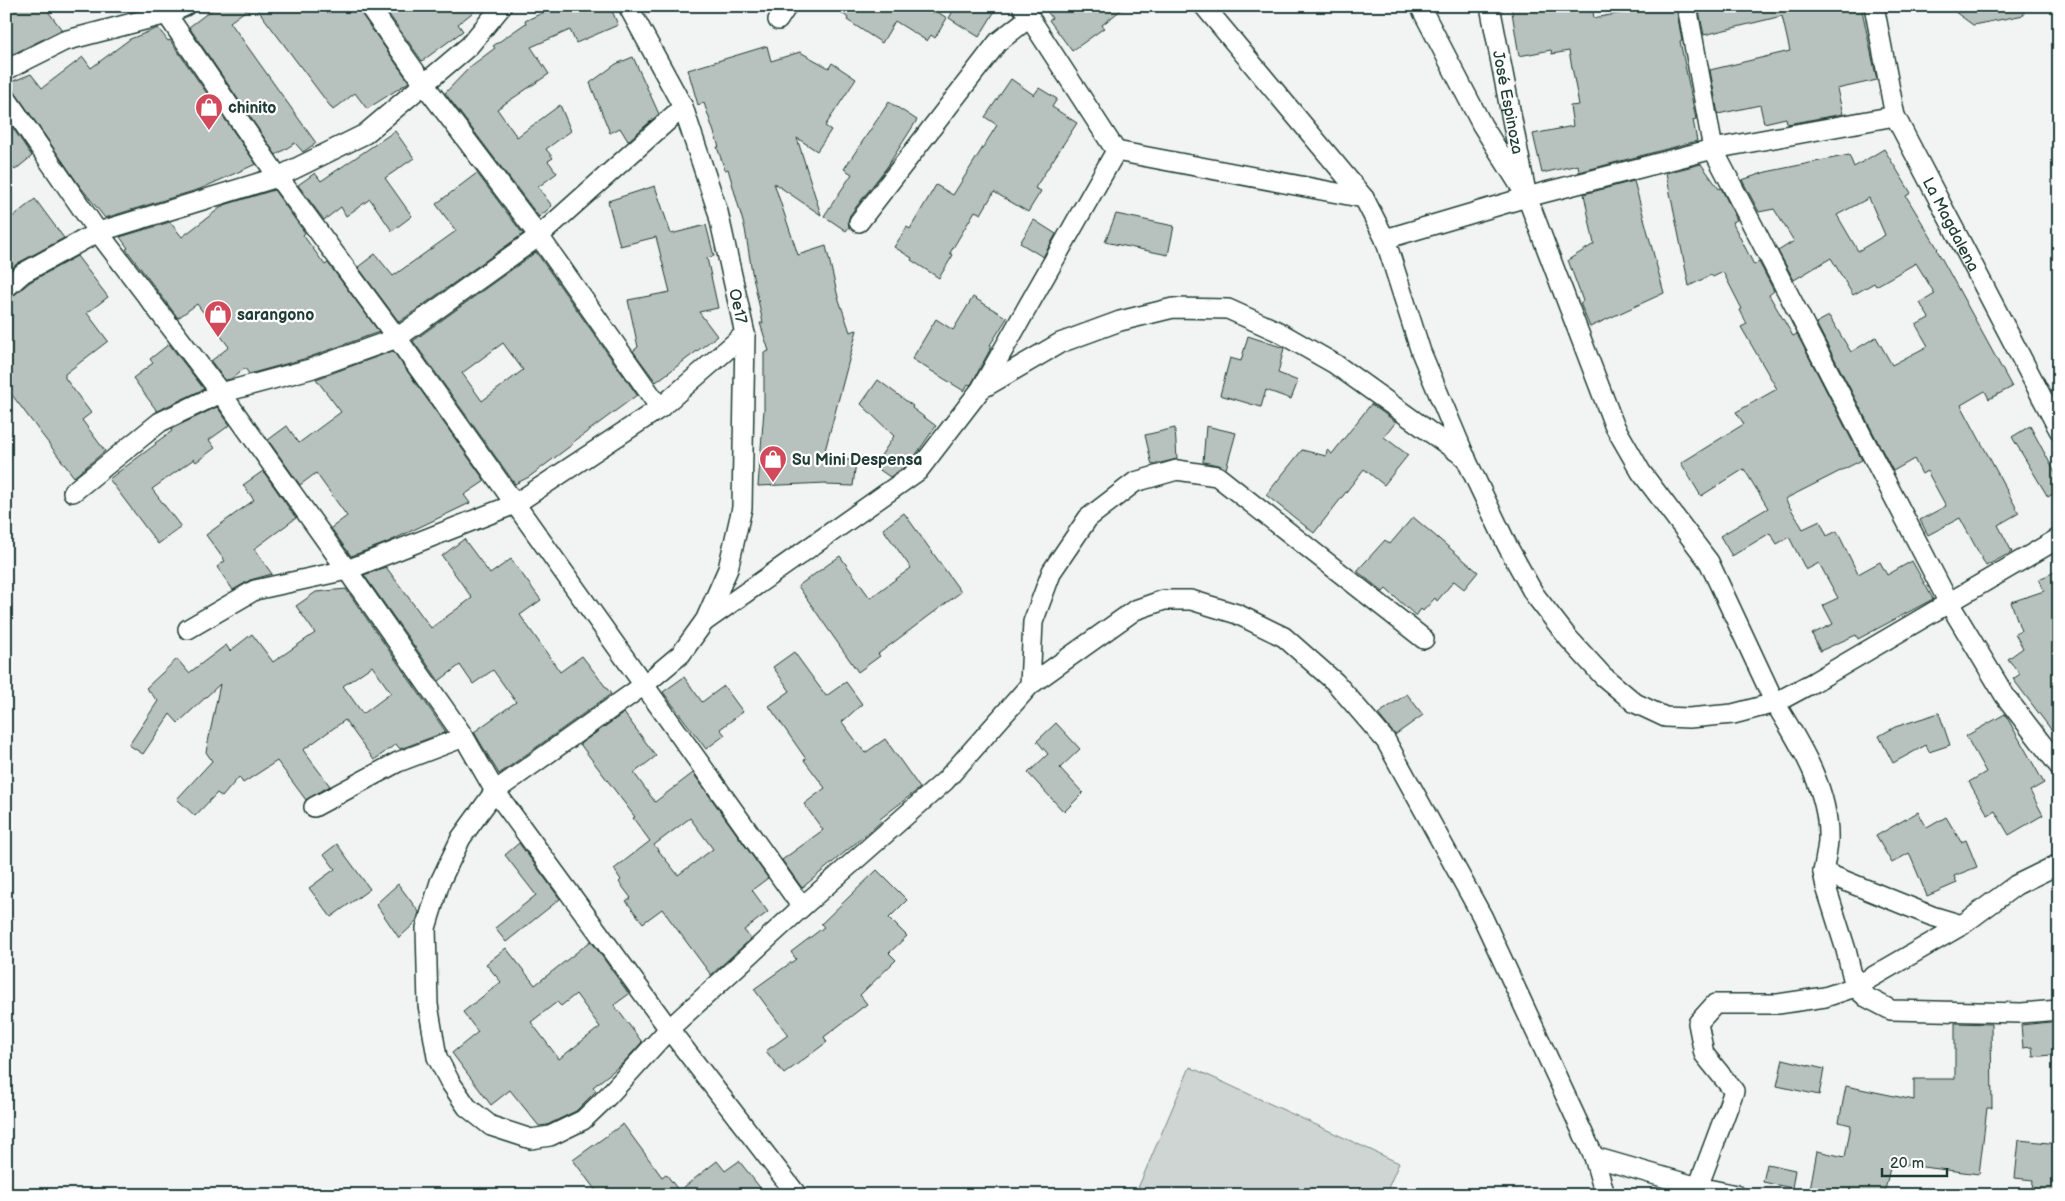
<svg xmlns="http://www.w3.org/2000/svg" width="2065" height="1201" font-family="'Balsamiq Sans',sans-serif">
<rect width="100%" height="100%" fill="#f2f3f3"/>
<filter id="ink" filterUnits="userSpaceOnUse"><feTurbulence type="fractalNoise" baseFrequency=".02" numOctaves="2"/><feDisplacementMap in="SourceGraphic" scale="10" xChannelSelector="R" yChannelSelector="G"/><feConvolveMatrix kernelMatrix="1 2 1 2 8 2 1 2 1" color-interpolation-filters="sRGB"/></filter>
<g filter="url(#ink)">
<!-- green -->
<path fill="#ced5d3" stroke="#768984" d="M1190,1067L1399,1163L1385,1195H1135Z"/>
<!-- building -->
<g fill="#b7c1bd" stroke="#1f3d34" fill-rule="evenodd">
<path d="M6,6H44L62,30L13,54L6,45Z"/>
<path d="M217,6H252L230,22L316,143L303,152L295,143L276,155L189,27Z"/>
<path d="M255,6H358L360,12L409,82L367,109L355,93L333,110Z"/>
<path d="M383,6H481L458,24L463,31L422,61Z"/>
<path d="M557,6H610L618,25L576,43L570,30L531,47L549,74L497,109L517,137L560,105L571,131L546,149L553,158L548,161L557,173L538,187L552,206L539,217L445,93L471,66L495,48L493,46L526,23L525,21Z"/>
<path d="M834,6H928L947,18L935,38L931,35L927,41L895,21L882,43L847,20L848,18Z"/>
<path d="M956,6H998L979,37L949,18Z"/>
<path d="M1043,6H1126L1102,25L1104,28L1072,51L1049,20L1052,18Z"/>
<path d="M1511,6H1592L1594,18L1627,12L1626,6H1676L1682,41H1680L1696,119L1693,120L1697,141L1579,172L1578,165L1542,173L1533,134L1573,126L1570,106L1579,105L1569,51L1552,54L1551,50L1519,56Z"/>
<path d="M1698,6H1861L1877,80L1837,89L1843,114L1787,124L1786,118L1764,123L1760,105L1718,114L1710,70L1790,51L1782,16L1704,35Z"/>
<path d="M1947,6H2023L2024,15L1973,25Z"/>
<path d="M158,28L168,41L170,40L256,164L200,189L105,218L79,185L15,92L6,87V84L31,74L42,88L83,57L91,68L130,39Z"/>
<path d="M767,46L771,61L800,52L829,68L832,63L856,79L825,126L831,130L817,151L797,138L821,215L774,183L798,255L826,246L838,297L850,332L857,330L823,458L824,456L856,461L853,486L826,485V483L758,486L764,410V353L769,351L760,323H763L752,272L745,229L728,169L725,170L717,147H719L704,103L698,105L688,70Z"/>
<path d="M633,57L659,114L628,141L620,128L610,133L590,83L616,64Z"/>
<path d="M1011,79L1034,95L1039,88L1057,99L1052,107L1077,123L1035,188L1041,191L1028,212L994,192L981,214L975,211L950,253L953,255L939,278L911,260L912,258L894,247L907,227L910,229L936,185L953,195L997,125L985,117Z"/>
<path d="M889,102L917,120L887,167L850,215L848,221L849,227L846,231L824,216L852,174L844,169Z"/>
<path d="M6,118L32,156L15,170L13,168L6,174Z"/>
<path d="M395,131L414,158L385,178L412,216L392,231L370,199L346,216L341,207L324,220L298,185L315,173L321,181Z"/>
<path d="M1884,149L1911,193L1906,196L1938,249L1937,250L2012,387L1989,399L1985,391L1961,405L2019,513L1998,525L2012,552L1986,566L1960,518L1928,535L1920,520L1946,506L1927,471L1922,474L1914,459L1893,471L1816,323L1829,316L1851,352L1876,337L1892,365L1928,346L1916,325L1929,318L1920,303L1935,294L1916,263L1876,286L1874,283L1853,295L1831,258L1794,280L1778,251L1794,241L1774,209L1759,212L1742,180L1766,172L1849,155L1854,167ZM1869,198L1885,235L1858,251L1837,215Z"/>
<path d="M1701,164L1719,189L1721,188L1737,220L1732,222L1751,259L1754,265L1759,262L1774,291L1769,295L1793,336L1797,334L1862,460L1785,499L1803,529L1820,521L1827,536L1837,531L1858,574L1880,562L1887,575L1912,561L1933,599L1858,639L1856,635L1820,651L1812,634L1833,624L1823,605L1838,598L1819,563L1806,570L1789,537L1777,544L1770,533L1732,556L1720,536L1768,508L1744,469L1701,496L1681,463L1744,424L1736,412L1777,389L1741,327L1747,324L1740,310L1742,309L1723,272L1713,277L1711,275L1689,286L1666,173Z"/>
<path d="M477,173L523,234L399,322L358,267L375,254L393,276L456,231L436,204Z"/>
<path d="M1634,181L1664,293L1590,327L1580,303L1583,301L1568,260L1594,244L1584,194Z"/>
<path d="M655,186L671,234L706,225L714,256L707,258L718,308L699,312L717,336L656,382L633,351L638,347L628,300L670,292L656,237L620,246L608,201Z"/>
<path d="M274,190L305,233L303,235L325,265L328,263L379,332L307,358L249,374L245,368L231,379L225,380L211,361L229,347L197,304L178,318L126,249L128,248L120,237L170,222L182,237L224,205Z"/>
<path d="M35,199L64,238L18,263L6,273V222Z"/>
<path d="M1116,214L1174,226L1168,255L1105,242Z"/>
<path d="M1034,220L1056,234L1043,257L1020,243Z"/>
<path d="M536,252L637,395L572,443L573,444L529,477L515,484L413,341ZM503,343L523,370L482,401L462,373Z"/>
<path d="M77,256L108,297L87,313L108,341L65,374V378L91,413L82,420L105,451L74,477L6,387V299L13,296L30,282Z"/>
<path d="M973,297L1007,318L990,345L992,346L972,383L970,385L968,384L964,391L912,359L936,319L953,330Z"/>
<path d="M1248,336L1284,348L1278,373L1298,381L1291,399L1266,390L1261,407L1220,395L1230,358L1241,361Z"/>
<path d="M169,344L204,389L157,411L133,378L153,363L150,359Z"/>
<path d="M393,351L485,481L464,495L470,503L386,543L351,556L331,528L347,516L316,473L300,485L268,440L287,426L299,443L341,412L316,379Z"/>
<path d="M878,380L913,406L912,408L936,426L910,463L890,477L874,466L894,436L861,404Z"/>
<path d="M1371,404L1396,422L1384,437L1408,455L1384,485L1364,469L1314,533L1266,495L1302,450L1326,456L1327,450L1332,454Z"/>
<path d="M217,407L230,425L209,440L215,448L196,462L194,459L152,489L181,527L158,544L109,479L156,444L155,443L172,431L171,429Z"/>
<path d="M1206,426L1236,433L1226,469L1219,465L1203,462Z"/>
<path d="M2030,426L2059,480V490L2048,497L2012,437Z"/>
<path d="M1175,428L1177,459L1152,465L1145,435Z"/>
<path d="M263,471L296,518L254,549L272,574L250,580L233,590L217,567L225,561L206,535L254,500L243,485Z"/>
<path d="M904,513L961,592L878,654L880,656L858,672L798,586L840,556L870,598L911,568L883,529Z"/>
<path d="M1413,517L1478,572L1464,589L1454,581L1437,601L1435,598L1423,611L1421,609L1416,616L1386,589L1383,592L1357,571L1385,540L1390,544Z"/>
<path d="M464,539L490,574L511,559L541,600L520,615L560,672L582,656L611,694L499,774L474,732L516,702L493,670L473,684L460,665L439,681L364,575L386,567L431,628L472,598L442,556Z"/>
<path d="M2059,570V740L2013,679L2020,674L2008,659L2023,648L2015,634L2021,631L2011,602L2044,591L2039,579Z"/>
<path d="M346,589L446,732L400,749L396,744L374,760L345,720L303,750L330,786L306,800L277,761L243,783L239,777L222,797L217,793L195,816L177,799L212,761L206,752L220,684L178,723L170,714L143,754L129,745L158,701L146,688L177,659L189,673L226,645L230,651L252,634L273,662L315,633L296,606L316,592ZM372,666L391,693L363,714L343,686Z"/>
<path d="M794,652L826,696L846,682L862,704L842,722L865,753L885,739L920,788L880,819L882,821L802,888L782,860L823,830L804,804L825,788L804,760L806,759L769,706L790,691L773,667Z"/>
<path d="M684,677L702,702L724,686L743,712L720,729L725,735L706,749L663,692Z"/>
<path d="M1407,694L1423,715L1395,735L1378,714Z"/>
<path d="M624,713L656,756L634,773L655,802L693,773L768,878L752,890L768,912L744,930L751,939L711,975L662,909L643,923L626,901L631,898L619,882L621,880L614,869L650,841L633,818L635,817L580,744ZM690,818L713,849L678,875L654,845Z"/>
<path d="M1939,713L1950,745L1929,752L1926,745L1893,763L1879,736L1895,727Z"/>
<path d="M2005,714L2044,783L2030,791L2043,815L2009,835L1995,811L1988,815L1969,782L1986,772L1966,736Z"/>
<path d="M1056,723L1080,749L1060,768L1083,793L1064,812L1028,773L1048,754L1037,741Z"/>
<path d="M1918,812L1927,828L1946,817L1961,842L1966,840L1977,867L1954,876L1957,883L1927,896L1909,853L1892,863L1876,836Z"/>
<path d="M519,843L560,899L506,942L495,928L536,895L505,855Z"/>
<path d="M337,844L370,889L331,917L309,888L335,869L324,854Z"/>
<path d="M877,870L907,900L889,918L907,936L889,953L896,960L860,995L867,1004L824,1037L827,1042L784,1074L766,1051L788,1035L754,989L796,959L791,952L824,927L821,924Z"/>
<path d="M398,884L419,912L416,922L399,938L376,904Z"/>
<path d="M591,941L629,994L614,1005L642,1042L622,1064L593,1087L596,1091L576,1111L547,1125L539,1126L510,1090L491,1105L452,1053L478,1032L463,1012L501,982L486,964L506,948L535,985ZM576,994L600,1027L559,1059L531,1022L557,1002L561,1006Z"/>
<path d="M2059,1021V1054L2033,1057L2032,1047L2023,1048L2021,1025Z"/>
<path d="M1955,1023L1991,1024L1992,1108H1987L1979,1174L1891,1163L1884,1195H1838L1810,1189L1817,1151L1845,1157L1851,1125L1839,1122L1846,1086L1914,1100V1079H1955Z"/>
<path d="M1783,1059L1824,1069L1819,1095L1777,1086Z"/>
<path d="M623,1124L662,1177L666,1174L679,1191L717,1161L725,1171L739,1161L766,1195H599L573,1160Z"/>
<path d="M2019,1140L2059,1144V1193L2032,1190L2033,1180L2015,1178Z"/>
<path d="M1767,1164L1795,1170L1792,1188L1763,1182Z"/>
</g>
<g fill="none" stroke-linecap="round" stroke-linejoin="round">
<!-- street casing -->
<g stroke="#1f3d34" stroke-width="22">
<g id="street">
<path d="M161,6L278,177L397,338L802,907"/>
<path d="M369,6L424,84L539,236L660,408"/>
<path id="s1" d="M628,6L683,107L718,212L745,334L742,508L728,569L705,621"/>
<path d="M1022,6L1116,151L981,389L918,471L704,622L681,654L644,685L495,791L461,838L440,882L426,928L428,1005L437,1057L450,1082L467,1107L491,1126L531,1139L550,1136L583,1120L607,1097L669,1029L802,907L945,781L1030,685L1135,610L1164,600H1191L1237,614L1284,637L1335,682L1386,741L1482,916L1594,1157L1605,1195"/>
<path d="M1204,6L1364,198L1385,239L1527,197L1713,149L1895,116"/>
<path d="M1420,6L1482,125L1527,197L1614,425L1641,472L1709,562L1775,703L1814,682L2059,538"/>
<path id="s2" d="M1490,6L1525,187"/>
<path d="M1687,6L1713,149L1949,603L2005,696L2059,766"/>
<path id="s3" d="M1874,6L1895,116L2059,430"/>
<path d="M778,20L787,6"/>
<path d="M6,70L64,41L167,14L185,6"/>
<path d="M6,98L98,232L221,393L347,570L464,737L495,791L669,1029L797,1195"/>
<path d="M1116,151L1364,198"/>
<path d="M859,222L998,42L1030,17"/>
<path d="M1385,239L1421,352L1466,459L1508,547L1534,594L1569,639L1603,676L1635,703L1665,717L1689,718L1733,714L1775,703C1800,744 1830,791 1828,841C1827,851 1825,862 1823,872"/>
<path d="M6,288L23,273L98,232L278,177L365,134L469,46L502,6"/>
<path d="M983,388L1060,343L1120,321L1173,308L1228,309L1277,331L1335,364L1466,458"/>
<path d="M73,492L160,422L221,393L310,369L397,338L539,236L683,107"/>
<path d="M188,629L255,590L347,570L515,504L660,408L745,334"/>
<path d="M1030,685L1033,622L1052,571L1088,518L1135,482L1177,470L1217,476L1424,639"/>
<path d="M314,807L398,762L464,737"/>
<path d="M1962,925L2016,885L2059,864"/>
<path d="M1594,1157L1698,1187L1736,1195"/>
<path d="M1698,1187L1734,1091L1704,1054L1698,1023L1715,1004H1778L1825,997L1855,987L1962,925L1932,916L1823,872L1826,887L1846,950L1855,987L1866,997L1891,1010L2021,1013L2059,1010"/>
</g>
</g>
<!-- street -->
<use href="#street" stroke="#fff" stroke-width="19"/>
</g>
</g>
<!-- icons -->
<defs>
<g id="shop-pin" transform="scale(1.4375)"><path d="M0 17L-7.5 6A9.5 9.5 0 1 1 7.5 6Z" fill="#d1495b" stroke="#fff"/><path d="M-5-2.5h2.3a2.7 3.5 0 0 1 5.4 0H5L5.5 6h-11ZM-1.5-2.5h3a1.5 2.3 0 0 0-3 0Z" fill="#fff"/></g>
</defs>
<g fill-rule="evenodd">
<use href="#shop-pin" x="209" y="107"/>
<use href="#shop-pin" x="218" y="314"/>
<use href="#shop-pin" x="773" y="459"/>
</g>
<g text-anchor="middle" stroke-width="4.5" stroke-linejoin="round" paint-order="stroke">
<!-- street labels -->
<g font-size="16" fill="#1f3d34" stroke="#fff">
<text dy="6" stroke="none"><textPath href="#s2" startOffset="98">José Espinoza</textPath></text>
<text dy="6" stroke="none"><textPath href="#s3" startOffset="234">La Magdalena</textPath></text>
<text dy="6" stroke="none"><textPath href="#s1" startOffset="322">Oe17</textPath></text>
</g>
<!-- poi labels -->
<g font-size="16" font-weight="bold" fill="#1f3d34" stroke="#fff" text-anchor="start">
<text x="228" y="113">chinito</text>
<text x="237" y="320">sarangono</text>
<text x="792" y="465">Su Mini Despensa</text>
</g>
</g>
<!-- margin -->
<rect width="2065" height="1201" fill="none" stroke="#fff" stroke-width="25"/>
<rect x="12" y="12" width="2040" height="1176" fill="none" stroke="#1f3d34" stroke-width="2" filter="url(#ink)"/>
<!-- scale -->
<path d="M1882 1168v8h65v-8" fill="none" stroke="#1f3d34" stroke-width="2.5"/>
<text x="1890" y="1168" font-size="15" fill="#1f3d34" stroke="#ffffff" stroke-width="4" paint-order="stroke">20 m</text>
</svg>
